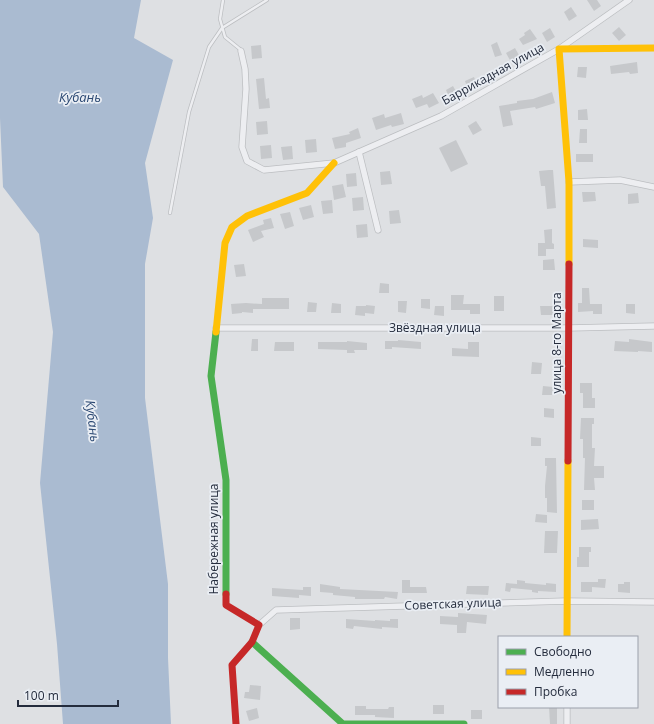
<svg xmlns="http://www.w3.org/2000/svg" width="654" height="724" font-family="'Open Sans',sans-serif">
<rect width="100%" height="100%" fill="#dee0e3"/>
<!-- water -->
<path fill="#aabbd1" d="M0,0H141L134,38L173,60L145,163L153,218L145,264V398L168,584V658L171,724H63L57,644L40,483L53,332L39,234L3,187L0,118Z"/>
<!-- building -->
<g fill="#c6c8cb">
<path d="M587,0H597L601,6L594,11Z"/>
<path d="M571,7L577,16L569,21L564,12Z"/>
<path d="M619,27L626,35L619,41L612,33Z"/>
<path d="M550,28L555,37L547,42L542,33Z"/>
<path d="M530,29L537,39L523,45L519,39L525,35L524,33Z"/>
<path d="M497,42L502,55L495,57L491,45Z"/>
<path d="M261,45L262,58L252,59L251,46Z"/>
<path d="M515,48L520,57L511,62L506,53Z"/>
<path d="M637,62L638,73L630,74L629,72L611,74L610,66Z"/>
<path d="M578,67H587L586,78L577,77Z"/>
<path d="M474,77L478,87L468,90L465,81Z"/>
<path d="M264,78L266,99L269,98L270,108L259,109L256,79Z"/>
<path d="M453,86L458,95L450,99L446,90Z"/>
<path d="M552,92L555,103L536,109L535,107L510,111L513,125L503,127L499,106L517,103V101L533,99Z"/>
<path d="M433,93L439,103L429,108L427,104L416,108L412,99L422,95L423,98Z"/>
<path d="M587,109L588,120H578V110Z"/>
<path d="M401,113L404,124L392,127L391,125L376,130L372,118L384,114L385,118Z"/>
<path d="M267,121L268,134L257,135L256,122Z"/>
<path d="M476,121L482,130L473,135L468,126Z"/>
<path d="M358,128L361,138L346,143V147L335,149L332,138L350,134L349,132Z"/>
<path d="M580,129H587V143H579Z"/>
<path d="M316,139L317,152L306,153L305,140Z"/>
<path d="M456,140L468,164L451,172L439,148Z"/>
<path d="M271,145L272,158L261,159L260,146Z"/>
<path d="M292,146L293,159L283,160L281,147Z"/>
<rect x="576" y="154" width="17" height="8"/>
<path d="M549,170H553L556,208L547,209L545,186H541L539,171Z"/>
<path d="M390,171L392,184L381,185L380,172Z"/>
<path d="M356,173L357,186L347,187L346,174Z"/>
<path d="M343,184L346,197L334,200L332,186Z"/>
<path d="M582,192H595L596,201L583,202Z"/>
<path d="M638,193L639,203L628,204V194Z"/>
<path d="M363,197L364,210L353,211L352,198Z"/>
<path d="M332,200L333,213L323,214L321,201Z"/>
<path d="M311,205L314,217L303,220L299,208Z"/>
<path d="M399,210L401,223L390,224L389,211Z"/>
<path d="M290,212L294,226L285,229L280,214Z"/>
<path d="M271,218L274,228L261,231L264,237L253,242L248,230L264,224L263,220Z"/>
<path d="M367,224L368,237L357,238L356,225Z"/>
<path d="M552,229V243L554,244V249H546V256H538V243H545L544,230Z"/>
<path d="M583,239L598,240V248L583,247Z"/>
<path d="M554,259L555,270H543V260Z"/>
<path d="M244,264L246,276L236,277L234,265Z"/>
<path d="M380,283L389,284V293H379Z"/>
<path d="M582,288H589L590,304H602V314H593V311L578,312V303H582Z"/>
<path d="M451,295H464L463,304H480V314H470V310H451Z"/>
<rect x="494" y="296" width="10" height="15"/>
<path d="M262,298H289V309H253V313L242,312V313L232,314L231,304L246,303L262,304Z"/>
<path d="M421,299H430V309L421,308Z"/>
<path d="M398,301H407L406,313L398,312Z"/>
<path d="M308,302L317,303L316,312H307Z"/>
<path d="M332,303L341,304V313H331Z"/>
<path d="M626,304H635V314L626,313Z"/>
<path d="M366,305L375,306L374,314L365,313V316L355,315L356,306H366Z"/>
<path d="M435,306H444V316L434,315Z"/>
<path d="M540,306H557L558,315H541Z"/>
<path d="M252,339H258V351H251Z"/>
<path d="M629,339L652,342V352L638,351V352L614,351L615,341L629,342Z"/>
<path d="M398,340L421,342V349L392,347V349H385V341H398Z"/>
<path d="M347,341L367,343V350H354L355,353H347V350L318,349V342H347Z"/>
<path d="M275,342H294V351H274Z"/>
<path d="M468,342H479V357L452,356V348L468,349Z"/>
<path d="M532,362L542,363L541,374H531Z"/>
<path d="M580,383H592V398H595V408H583V393H580Z"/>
<path d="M543,386L553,387L552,395H542Z"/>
<path d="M544,408L554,409V418L544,417Z"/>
<path d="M581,418H594V424H592V448H595L594,466H604V478H594L595,490H584L585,458H583V439H580Z"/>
<path d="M531,437L541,438V446H531Z"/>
<path d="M545,458H556L557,513L547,512V498H545V486L547,466H545Z"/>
<rect x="582" y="500" width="12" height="10"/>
<path d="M536,514L547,515V523L535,522Z"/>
<path d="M598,519L599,529L581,530V520Z"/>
<path d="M545,531H558L557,553H544Z"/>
<path d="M579,547H591V552H589V567H577V557H579Z"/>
<path d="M598,579H606L605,588L592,587V592H581V582H598Z"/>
<path d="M402,580H410V587H426L427,593H402Z"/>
<path d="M517,580L525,581V583L546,585V583L556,584V592L538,591V593L532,592V590L511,588L510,592L505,591L506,583L517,584Z"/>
<path d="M624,582H630V593L618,592V584H624Z"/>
<path d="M320,584L340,587V589L398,592L397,599L385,597L384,599H355V597L333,595V593L320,592Z"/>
<path d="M467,586H489L488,595L466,594Z"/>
<path d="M303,587H311V596L299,595V598L272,596V588L303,590Z"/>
<path d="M458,613L487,615L486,624L467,622L466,633H457V625L440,624V616L458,617Z"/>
<path d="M290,618H300V629L290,630Z"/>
<path d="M346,619L375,621V620L390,621V619H398V628L382,627V629L354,626L353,629L346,628Z"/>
<path d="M250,685L261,686L260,700L244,698L245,692H249Z"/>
<rect x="433" y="705" width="11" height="9"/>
<path d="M355,706H366V709H388L389,707H394V718L375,717V715H355Z"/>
<path d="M549,707H557V724H550Z"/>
<path d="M257,708L259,718L249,721L246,711Z"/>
<rect x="471" y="710" width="11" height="9"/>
</g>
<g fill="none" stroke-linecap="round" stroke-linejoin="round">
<!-- lane casing -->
<g stroke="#bcbec1" stroke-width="4">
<g id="lane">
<path d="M223,0L220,19L225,37L241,50"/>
<path d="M170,213L189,112L209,47L222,28L267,0"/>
</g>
</g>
<!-- street casing -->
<g stroke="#bcbec1" stroke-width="7">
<g id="street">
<path d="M241,51L245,69L246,89L242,147L247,161L264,170L334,163L441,116L559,49L629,0"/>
<path d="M359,152L378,230"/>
<path d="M569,182L620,180L654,187"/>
<path d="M216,328H569L654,326"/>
<path d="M259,625L276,610L566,601L654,602"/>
<path d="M567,707V724"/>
</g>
</g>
<!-- lane -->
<use href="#lane" stroke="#edeef1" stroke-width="2.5"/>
<!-- street -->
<use href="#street" stroke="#edeef1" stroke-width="5.5"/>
<!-- fast -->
<g stroke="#4caf50" stroke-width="7">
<path d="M216,332L211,376L226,480V594"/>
<path d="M252,642L343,724H464"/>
</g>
<!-- slow -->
<g stroke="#ffc107" stroke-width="7">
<path d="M569,264V182L559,49L654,48"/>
<path d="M216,332L225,243L232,227L247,216L307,193L334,163"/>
<path d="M567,637L568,461"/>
</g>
<!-- jam -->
<g stroke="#c62828" stroke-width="7">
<path d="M568,461L569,264"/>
<path d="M226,594V605L259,625L252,642L232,665L236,724"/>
</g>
</g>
<g text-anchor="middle" stroke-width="3.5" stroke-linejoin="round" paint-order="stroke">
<!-- street labels -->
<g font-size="12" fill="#242c3d" stroke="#eaeef4">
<text transform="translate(493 74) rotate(-29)" y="4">Баррикадная улица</text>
<text x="435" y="332">Звёздная улица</text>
<text transform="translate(557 343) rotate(-90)" y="4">улица 8-го Марта</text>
<text transform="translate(214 539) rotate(-90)" y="4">Набережная улица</text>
<text transform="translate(453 604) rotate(-2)" y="4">Советская улица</text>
</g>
<!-- water labels -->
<g font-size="13" font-style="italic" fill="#2c4973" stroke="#eaeef4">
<text x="80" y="102">Кубань</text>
<text transform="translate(93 421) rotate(83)" y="5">Кубань</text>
</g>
</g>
<!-- legend -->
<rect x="498" y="636" width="140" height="72" fill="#eaeef4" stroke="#9ba0ab"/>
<rect x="506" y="649" width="20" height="6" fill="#4caf50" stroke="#9ba0ab"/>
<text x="534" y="656" font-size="12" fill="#242c3d">Свободно</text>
<rect x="506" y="669" width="20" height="6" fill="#ffc107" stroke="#9ba0ab"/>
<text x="534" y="676" font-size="12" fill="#242c3d">Медленно</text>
<rect x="506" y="689" width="20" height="6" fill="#c62828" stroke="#9ba0ab"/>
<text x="534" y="696" font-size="12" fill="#242c3d">Пробка</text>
<!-- scale -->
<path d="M18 700v6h100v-6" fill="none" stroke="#242c3d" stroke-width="2"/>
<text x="24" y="700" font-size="12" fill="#242c3d" stroke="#eaeef4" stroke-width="3" paint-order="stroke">100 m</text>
</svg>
